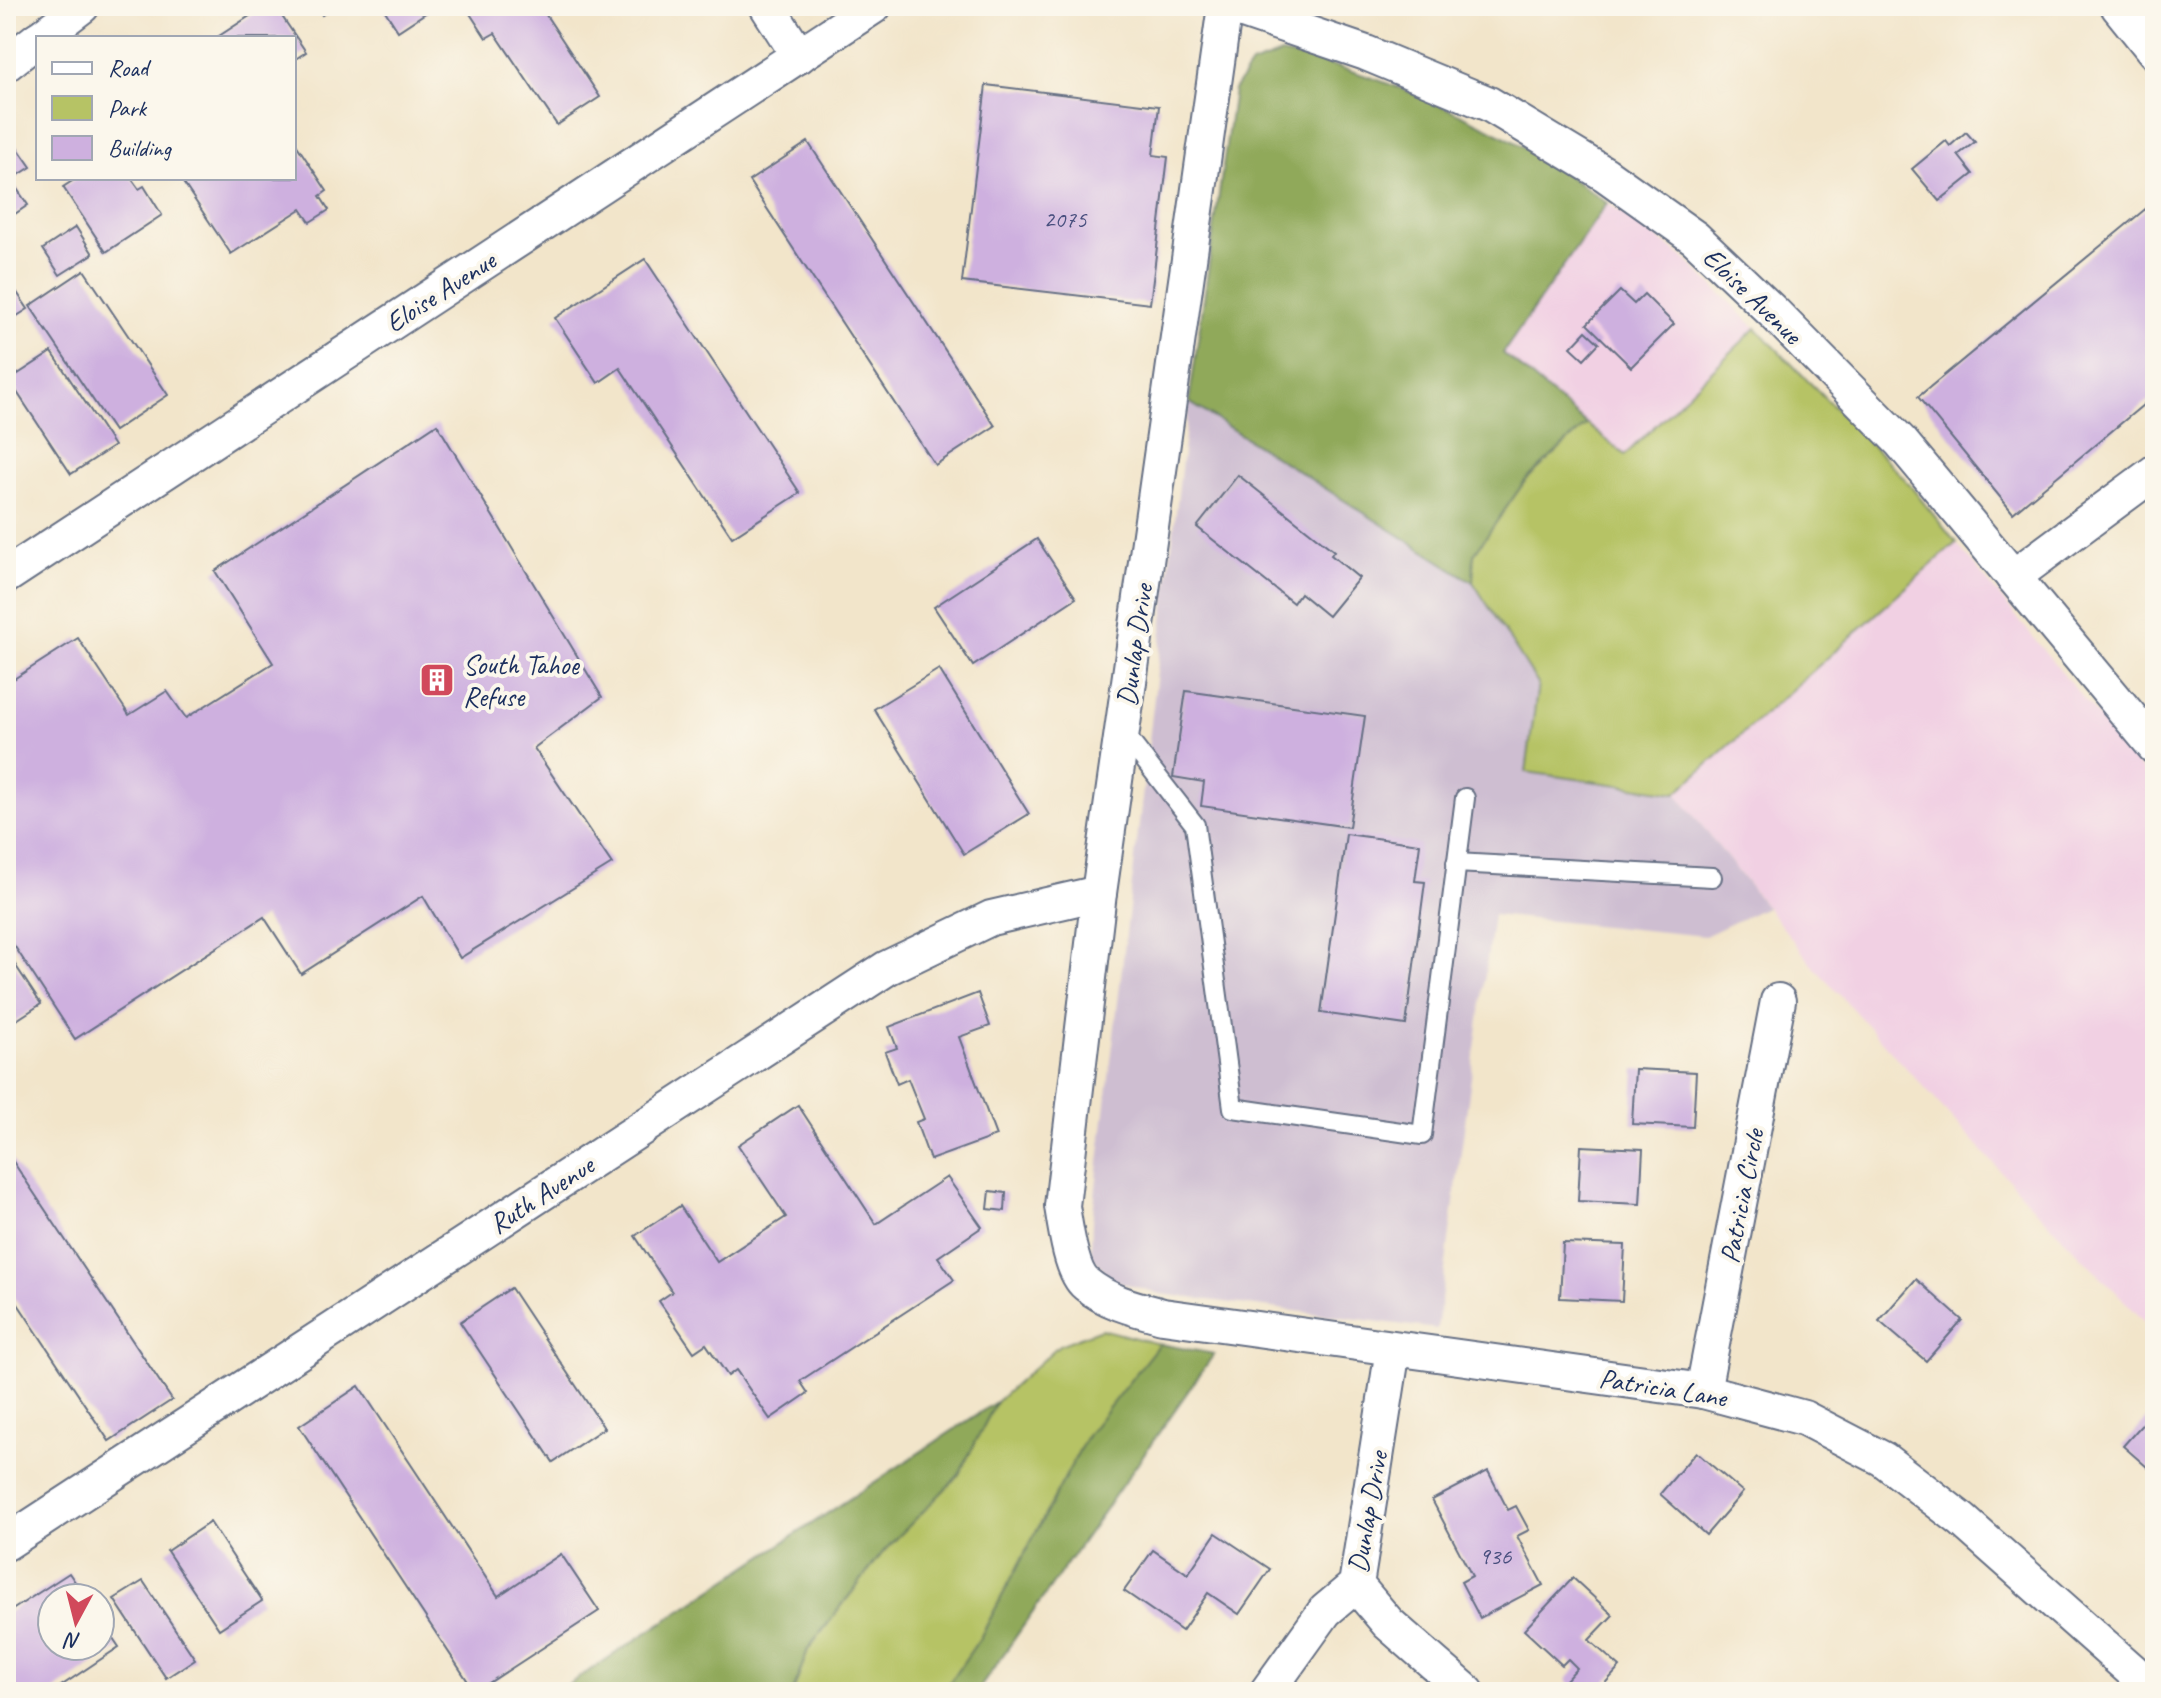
<svg xmlns="http://www.w3.org/2000/svg" width="2161" height="1698" font-family="Caveat,sans-serif">
<rect width="100%" height="100%" fill="#fbf7ec"/>
<filter id="ink" filterUnits="userSpaceOnUse"><feTurbulence type="fractalNoise" baseFrequency=".0125" numOctaves="2"/><feDisplacementMap in="SourceGraphic" scale="16" xChannelSelector="R" yChannelSelector="G"/><feConvolveMatrix kernelMatrix="1 2 1 2 8 2 1 2 1" color-interpolation-filters="sRGB"/></filter>
<filter id="wash" filterUnits="userSpaceOnUse"><feTurbulence type="fractalNoise" baseFrequency=".006" numOctaves="4" result="noise"/><feDisplacementMap in="SourceGraphic" scale="32" xChannelSelector="R" yChannelSelector="G"/><feGaussianBlur stdDeviation="1.8" result="paint"/><feColorMatrix in="noise" values="0 0 0 0 0 0 0 0 0 0 0 0 0 0 0 0 0 1.4 0 .05"/><feComposite in="paint" operator="in"/></filter>
<g filter="url(#wash)">
<rect width="100%" height="100%" fill="#f2e5ca"/>
<!-- built -->
<g fill="#f1d0e3">
<path d="M1607,203L1682,256L1756,328L1625,456L1502,354Z"/>
<path d="M1956,543L2155,786V1332L2036,1210L1815,968L1676,793Z"/>
</g>
<!-- industrial -->
<path fill="#cebed1" d="M1189,402L1473,582L1538,684L1526,772L1676,793L1766,907L1705,936L1493,915L1437,1329L1161,1294L1113,1280L1091,1255L1092,1221Z"/>
<!-- green -->
<g fill="#b6c365" stroke="#687962" stroke-width="2">
<path d="M1756,328L1904,478L1956,543L1676,793L1526,772L1538,684L1473,582L1474,554L1525,481L1587,424L1625,455Z"/>
<path d="M1101,1329L1159,1344L1088,1434L980,1638L943,1692H793L808,1650L884,1551L958,1476L996,1402L1059,1345Z"/>
</g>
<!-- forest -->
<g fill="#90a95a" stroke="#566c5c" stroke-width="2">
<path d="M1281,54C1357,66 1447,105 1515,142C1547,159 1577,183 1607,203L1503,353L1587,424L1525,481L1474,554L1473,582L1189,402L1234,90L1251,65Z"/>
<path d="M1159,1344L1214,1354L977,1692H943L980,1638L1088,1434Z"/>
<path d="M996,1402L958,1476L884,1551L808,1649L793,1692H557Z"/>
</g>
<g id="blocks">
<!-- building -->
<g fill="#ceb0df">
<path d="M265,6H275L306,52L294,60V38H216Z"/>
<path d="M316,6H335L322,15Z"/>
<path d="M382,6H436L398,31Z"/>
<path d="M465,6H540L600,97L557,125L495,33L486,38Z"/>
<path d="M986,85L1159,106L1153,155L1168,157L1150,304L962,282Z"/>
<path d="M1966,132L1975,142L1958,155L1973,174L1939,201L1912,169L1946,141L1950,146Z"/>
<path d="M13,141L31,167L11,180L28,205L6,220V145Z"/>
<path d="M294,141L327,191L320,196L329,210L310,222L301,209L231,254L180,178H294Z"/>
<path d="M808,142L995,426L935,465L749,181Z"/>
<path d="M77,178H131L139,189L144,186L162,215L106,252L63,187Z"/>
<path d="M2155,201V395L2013,513L1918,397Z"/>
<path d="M76,227L93,254L60,275L43,249Z"/>
<path d="M645,259L800,493L732,537L620,368L598,383L555,318Z"/>
<path d="M84,270L168,395L114,431L30,306Z"/>
<path d="M6,276L28,309L6,323Z"/>
<path d="M1620,291L1634,304L1644,294L1674,324L1631,367L1587,324Z"/>
<path d="M1586,331L1599,343L1584,359L1571,347Z"/>
<path d="M52,352L114,446L71,474L9,380Z"/>
<path d="M437,424L602,697L534,748L612,864L460,958L423,896L301,974L264,917L75,1039L6,933V684L78,638L129,715L167,691L186,718L273,663L215,571Z"/>
<path d="M1238,475L1334,551L1331,555L1359,578L1328,616L1300,593L1293,603L1197,527Z"/>
<path d="M1037,539L1076,598L973,666L934,607Z"/>
<path d="M939,669L1029,814L964,854L874,709Z"/>
<path d="M1186,691L1365,716L1349,827L1201,806L1204,782L1173,777Z"/>
<path d="M1346,834L1420,844L1415,881L1425,882L1406,1025L1321,1013Z"/>
<path d="M6,951L41,1004L6,1027Z"/>
<path d="M978,993L990,1026L959,1037L996,1136L930,1160L916,1122L924,1119L908,1079L897,1084L885,1052L897,1048L889,1027Z"/>
<path d="M1635,1069L1696,1072L1693,1127L1632,1124Z"/>
<path d="M798,1105L876,1224L947,1177L982,1227L938,1257L954,1280L800,1381L808,1393L770,1419L736,1370L728,1376L706,1344L694,1352L659,1301L672,1292L635,1236L680,1206L717,1262L786,1217L738,1145Z"/>
<path d="M1581,1146L1643,1149L1640,1204L1578,1201Z"/>
<path d="M6,1151L172,1400L109,1441L6,1286Z"/>
<path d="M990,1191L1006,1193L1005,1211L988,1209Z"/>
<path d="M1563,1243L1625,1245L1622,1301L1560,1298Z"/>
<path d="M1916,1279L1962,1320L1926,1361L1879,1321Z"/>
<path d="M511,1288L604,1428L553,1462L460,1322Z"/>
<path d="M359,1386L498,1596L561,1554L599,1611L475,1692L299,1426Z"/>
<path d="M2155,1410V1474L2123,1446Z"/>
<path d="M1696,1452L1743,1492L1706,1535L1660,1494Z"/>
<path d="M1488,1471L1508,1510L1516,1506L1529,1530L1517,1536L1543,1585L1480,1618L1461,1582L1472,1576L1432,1500Z"/>
<path d="M210,1522L262,1601L219,1629L167,1551Z"/>
<path d="M1216,1533L1270,1569L1239,1614L1208,1593L1182,1631L1124,1591L1153,1550L1188,1574Z"/>
<path d="M69,1573L86,1598H52V1646H100V1619L119,1647L52,1692H6V1614Z"/>
<path d="M1573,1578L1613,1615L1589,1640L1620,1667L1597,1692H1579L1566,1680L1577,1668L1568,1659L1562,1665L1524,1630Z"/>
<path d="M143,1581L195,1659L166,1678L114,1599Z"/>
</g>
</g>
</g>
<g filter="url(#ink)">
<use href="#blocks" fill-opacity="0" stroke="#666f84" stroke-width="2"/>
<g fill="none" stroke-linecap="round" stroke-linejoin="round">
<!-- lane casing -->
<g stroke="#666f84" stroke-width="22">
<g id="lane">
<path d="M1122,731L1195,825L1233,1108L1422,1135L1465,798"/>
<path d="M1456,863L1712,877"/>
</g>
</g>
<!-- street casing -->
<g stroke="#666f84" stroke-width="38">
<g id="street">
<path d="M767,6L799,56"/>
<path d="M1225,6L1099,893L1062,1206C1065,1225 1071,1272 1086,1284C1107,1302 1137,1309 1163,1316L1703,1391L1804,1418L1883,1459L1962,1520L2155,1691"/>
<path d="M1228,6L1366,53L1489,104L1605,174L1695,238L1774,313L1901,442L2155,747"/>
<path d="M2118,6L2155,52"/>
<path d="M40,38L82,6"/>
<path d="M6,64L38,39"/>
<path d="M6,576L874,6"/>
<path d="M2013,577L2155,472"/>
<path d="M1703,1391L1778,1001"/>
<path d="M6,1543L887,968L991,918L1099,893"/>
<path d="M1356,1585L1388,1623L1467,1692"/>
<path d="M1267,1692L1325,1611L1356,1585L1393,1349"/>
</g>
</g>
<!-- lane -->
<use href="#lane" stroke="#fff" stroke-width="18"/>
<!-- street -->
<use href="#street" stroke="#fff" stroke-width="34"/>
</g>
</g>
<!-- icons -->
<defs>
<g id="building-square" transform="scale(1.8)"><rect x="-9" y="-9" width="18" height="18" rx="4" fill="#d1495b" stroke="#fbf7ec"/><path d="M-4-6H4V6H1V3H-1V6H-4ZM-2.5-4.3h1.7v1.8h-1.7ZM.8-4.3h1.7v1.8H.8ZM-2.5-1h1.7V.8h-1.7ZM.8-1h1.7V.8H.8Z" fill="#fff"/></g>
</defs>
<g fill-rule="evenodd">
<use href="#building-square" x="437" y="680"/>
</g>
<g text-anchor="middle" stroke-width="8" stroke-linejoin="round" paint-order="stroke">
<!-- number labels -->
<g font-size="24" fill="#484f7e">
<text x="1065" y="227">2075</text>
<text x="1495" y="1564">936</text>
</g>
<!-- street labels -->
<g font-size="28" fill="#1b2f5e" stroke="#fbf7ec">
<text transform="translate(440 291) rotate(-33)" y="10">Eloise Avenue</text>
<text transform="translate(1753 295) rotate(44)" y="10">Eloise Avenue</text>
<text transform="translate(1134 645) rotate(-82)" y="10">Dunlap Drive</text>
<text transform="translate(541 1194) rotate(-33)" y="10">Ruth Avenue</text>
<text transform="translate(1741 1196) rotate(-79)" y="10">Patricia Circle</text>
<text transform="translate(1663 1387) rotate(9)" y="10">Patricia Lane</text>
<text transform="translate(1367 1512) rotate(-80)" y="10">Dunlap Drive</text>
</g>
<!-- poi labels -->
<g font-size="28" fill="#1b2f5e" stroke="#fbf7ec" text-anchor="start">
<text x="463" y="674">South Tahoe<tspan x="463" dy="32">Refuse</tspan></text>
</g>
</g>
<!-- margin -->
<rect width="2161" height="1698" fill="none" stroke="#fbf7ec" stroke-width="32"/>
<!-- legend -->
<rect x="36" y="36" width="260" height="144" fill="#fbf7ec" stroke="#a1a7b3" stroke-width="2"/>
<rect x="52" y="62" width="40" height="12" fill="#ffffff" stroke="#a1a7b3" stroke-width="2"/>
<text x="108" y="76" font-size="24" fill="#1b2f5e">Road</text>
<rect x="52" y="96" width="40" height="24" fill="#b6c365" stroke="#a1a7b3" stroke-width="2"/>
<text x="108" y="116" font-size="24" fill="#1b2f5e">Park</text>
<rect x="52" y="136" width="40" height="24" fill="#ceb0df" stroke="#a1a7b3" stroke-width="2"/>
<text x="108" y="156" font-size="24" fill="#1b2f5e">Building</text>
<!-- north arrow -->
<g transform="translate(76 1622) rotate(187)"><circle r="38" fill="#fbf7ec" stroke="#a1a7b3" stroke-width="2"/>
<path d="M0-6L14 30L0 20L-14 30Z" fill="#d1495b"/>
<text y="-12" font-size="22" font-weight="bold" text-anchor="middle" fill="#1b2f5e">N</text>
</g>
</svg>
